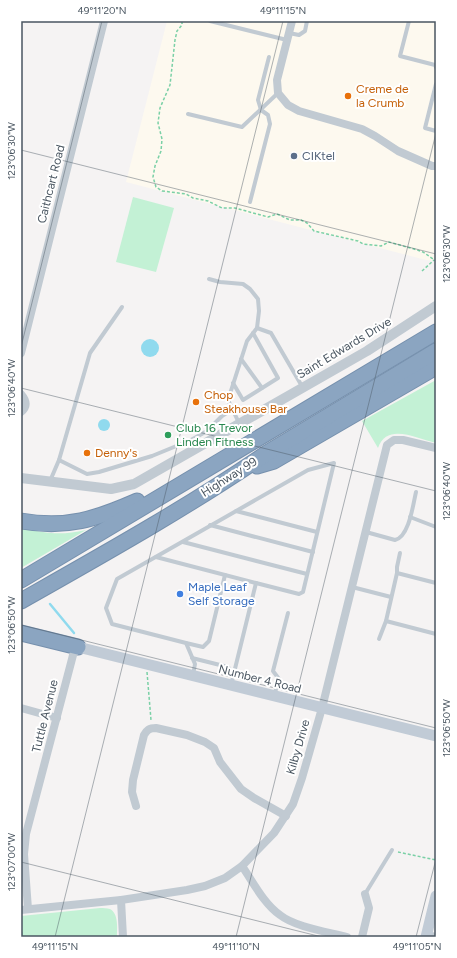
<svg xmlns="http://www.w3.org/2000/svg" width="457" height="958" font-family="Figtree,sans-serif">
<rect width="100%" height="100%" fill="#f5f3f3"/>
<!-- commercial -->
<path fill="#fdf9ef" d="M167,21H436V261L426,260L126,182Z"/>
<!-- green -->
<g fill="#c3f1d5">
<path d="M133,197L174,208L156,272L116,262Z"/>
<path d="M436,380V443C417,439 387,422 378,448L362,421Z"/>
<path d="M21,528C47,533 59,536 86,530L21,568Z"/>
<path d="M100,908C103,908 107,908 110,909C119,914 117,929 117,937H21V916Z"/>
</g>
<!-- water -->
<g fill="#90daee">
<circle cx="150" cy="348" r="9"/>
<circle cx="104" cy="425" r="6"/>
</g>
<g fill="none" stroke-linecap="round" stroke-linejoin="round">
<!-- stream -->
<path stroke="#90daee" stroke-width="2.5" d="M50,604L74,633"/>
<!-- motorway casing -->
<g stroke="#7690ad" stroke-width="17">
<g id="motorway">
<path d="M257,466L274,461L436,367"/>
<path d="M21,521C67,529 96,519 137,501"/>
<path d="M21,580L436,332"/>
<path d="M21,601C104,554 188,507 267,453L436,351"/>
<path d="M21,633L78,647"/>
</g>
</g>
<!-- path -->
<g stroke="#7ad0a6" stroke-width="1.5" stroke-dasharray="3 2" stroke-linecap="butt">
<path d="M182,21V25L177,31L175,40L170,85L160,108L158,123L162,139L161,151L155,166L153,177L156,187L162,191L186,194L193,198L208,201L222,208H235L268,217L277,214L290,220H301L307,223L314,231L358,241L363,244L381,246L389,242L414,249L423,252L436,261"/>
<path d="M422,271L434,260"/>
<path d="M147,672L151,720"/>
<path d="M398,852L436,860"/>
<path d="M21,927L22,937"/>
</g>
<!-- service -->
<g stroke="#c1cad2" stroke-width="4">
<path d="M210,21L287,40"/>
<path d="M409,21L400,56L435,65L436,67"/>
<path d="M289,33L299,35L305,31L307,21"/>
<path d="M436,84L425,128L436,131"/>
<path d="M188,114L242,127L278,93"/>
<path d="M250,202L270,124L268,115L261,110L258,100L269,57"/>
<path d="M209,279L220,282L243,284L250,289L258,299L259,311L257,328L247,341L228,400L239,423"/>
<path d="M257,328L271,333L303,388"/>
<path d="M241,359L262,388"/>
<path d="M233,383L243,400L278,378L253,333"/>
<path d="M59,460L87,474L99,472L152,456L191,440L207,431L222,416L233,409"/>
<path d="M50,481L59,460L90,353L122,307"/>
<path d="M236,511L317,532"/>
<path d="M410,517L436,527"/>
<path d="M210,525L313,552"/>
<path d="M366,532L395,540C409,537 413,505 416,492"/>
<path d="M183,542L307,574"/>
<path d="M156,557L256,583"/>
<path d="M397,573L436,583"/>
<path d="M352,587L391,597"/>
<path d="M386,621L436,634"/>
<path d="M379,639L386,621L397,573V567L400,553"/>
<path d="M186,643L203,647L209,641L225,575"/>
<path d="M192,658L228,667L233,674"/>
<path d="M193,675L195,664L186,643L112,624L106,608L117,579L308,470L334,463L303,592L299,594L256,583L231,685"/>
<path d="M274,696L279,679L273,671L288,613"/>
<path d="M365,894L392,850"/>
<path d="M427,933L436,935"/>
</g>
<!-- minor -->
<g stroke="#c1cad2" stroke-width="8">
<path d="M292,21L277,80L278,93L288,105L299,111L362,129L375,136L398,151L432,166H436"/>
<path d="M21,353L104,21"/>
<path d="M21,394C27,401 28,406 21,412"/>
<path d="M21,708L57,718"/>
<path d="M136,806L132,792L133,780L144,735C147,730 149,728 156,728L187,735L205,742L214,748L220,762L241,789L254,798L286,816"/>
<path d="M242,866C253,882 264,904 280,915C295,927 328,932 347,937"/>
<path d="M121,900L123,937"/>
<path d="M28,909L24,854L26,834L72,659L73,655L78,647"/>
<path d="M21,910L121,900L187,890L205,886L225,878L242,866L274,833L293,804L302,778L322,708L387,445L394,440H403L436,448"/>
<path d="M362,937L369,908L365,894"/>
</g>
<!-- tertiary -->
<path stroke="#c1cad2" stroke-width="10" d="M21,478L111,489L134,484L367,351L436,306"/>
<!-- secondary -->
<g stroke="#c1cbd6" stroke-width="11">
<path d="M78,647L436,736"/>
<path d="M426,937L436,896"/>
</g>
<!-- motorway -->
<use href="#motorway" stroke="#8ba5c1" stroke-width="15"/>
</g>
<!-- ticks -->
<path fill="none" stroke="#4a5661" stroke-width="1" stroke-opacity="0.45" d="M21,150L436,254M21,347L102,21M21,388L436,491M21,625L436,728M21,862L322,937M55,937L283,21M236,937L436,133M416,937L436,859"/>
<!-- markers -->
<g fill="#e8710a" stroke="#fff" stroke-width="1.5">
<circle cx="348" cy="96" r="4"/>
<circle cx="196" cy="402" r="4"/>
<circle cx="87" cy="453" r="4"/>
</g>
<circle fill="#5c6f8a" stroke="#fff" stroke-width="1.5" cx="294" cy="156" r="4"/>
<circle fill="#2e9e5b" stroke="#fff" stroke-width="1.5" cx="168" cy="435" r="4"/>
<circle fill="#3f7fe0" stroke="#fff" stroke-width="1.5" cx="180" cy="594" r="4"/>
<g text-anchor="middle" stroke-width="4" stroke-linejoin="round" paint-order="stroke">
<!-- food labels -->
<g font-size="12" fill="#c56008" stroke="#fff" text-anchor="start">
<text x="356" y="93">Creme de<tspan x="356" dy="14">la Crumb</tspan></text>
<text x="204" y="399">Chop<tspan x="204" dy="14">Steakhouse Bar</tspan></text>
<text x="95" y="457">Denny's</text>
</g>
<!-- service labels -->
<g font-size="12" fill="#4e5e75" stroke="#fff" text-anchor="start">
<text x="302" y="160">CIKtel</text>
</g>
<!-- street labels -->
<g font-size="12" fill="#4a5661" stroke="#fff">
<text transform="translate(51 184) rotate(-76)" y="4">Caithcart Road</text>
<text transform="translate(344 348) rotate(-31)" y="4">Saint Edwards Drive</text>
<text transform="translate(229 477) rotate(-32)" y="4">Highway 99</text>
<text transform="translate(260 679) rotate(14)" y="4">Number 4 Road</text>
<text transform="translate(45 716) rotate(-76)" y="4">Tuttle Avenue</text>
<text transform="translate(298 747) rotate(-74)" y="4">Kilby Drive</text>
</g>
<!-- leisure labels -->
<g font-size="12" fill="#27864d" stroke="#fff" text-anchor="start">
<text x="176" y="432">Club 16 Trevor<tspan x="176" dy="14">Linden Fitness</tspan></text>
</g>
<!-- shop labels -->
<g font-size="12" fill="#366cbe" stroke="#fff" text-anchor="start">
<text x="188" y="591">Maple Leaf<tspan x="188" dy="14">Self Storage</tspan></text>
</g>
</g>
<!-- border -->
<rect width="457" height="958" fill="none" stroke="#ffffff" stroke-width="44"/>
<rect x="22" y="22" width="413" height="914" fill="none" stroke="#4a5661" stroke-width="1.5"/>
<g font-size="10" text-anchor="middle" fill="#4a5661">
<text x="102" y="14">49°11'20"N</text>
<text x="283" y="14">49°11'15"N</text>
<text transform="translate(11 151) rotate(-90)" y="4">123°06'30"W</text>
<text transform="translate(446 254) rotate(-90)" y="4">123°06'30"W</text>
<text transform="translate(11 388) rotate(-90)" y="4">123°06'40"W</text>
<text transform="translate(446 491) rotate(-90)" y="4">123°06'40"W</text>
<text transform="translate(11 625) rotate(-90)" y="4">123°06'50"W</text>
<text transform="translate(446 728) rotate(-90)" y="4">123°06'50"W</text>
<text transform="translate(11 862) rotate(-90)" y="4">123°07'00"W</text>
<text x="55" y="950">49°11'15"N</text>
<text x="236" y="950">49°11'10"N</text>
<text x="417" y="950">49°11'05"N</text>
</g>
</svg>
